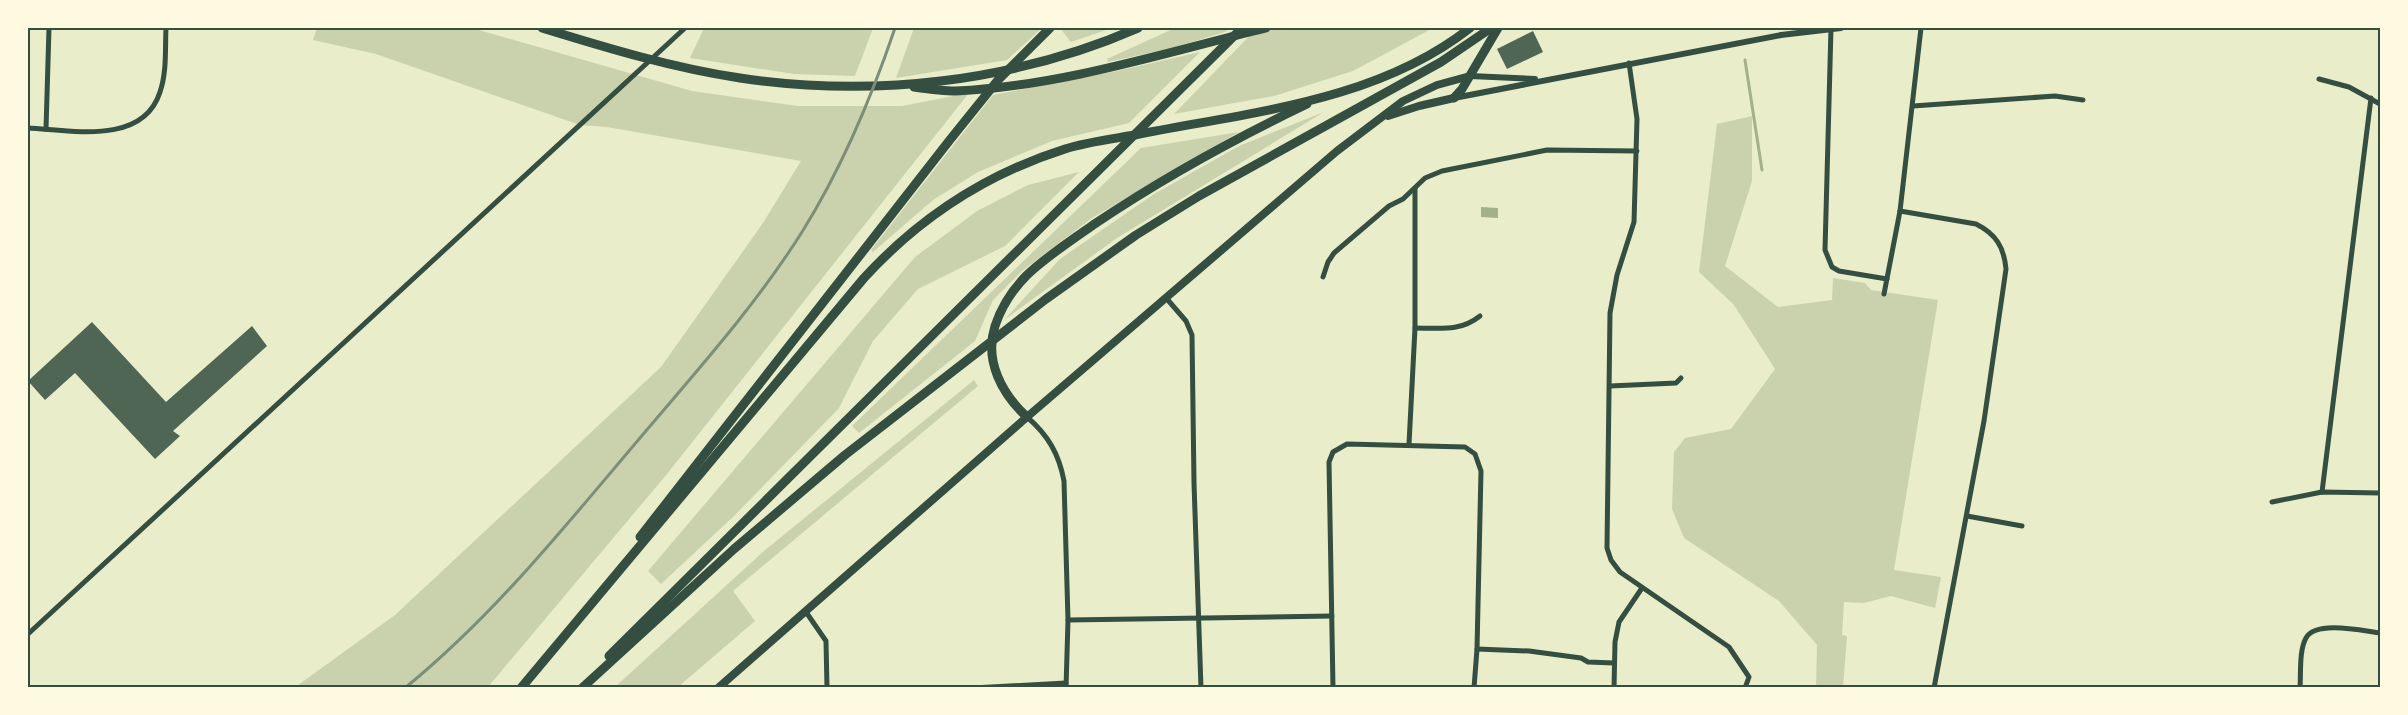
<svg xmlns="http://www.w3.org/2000/svg" width="2408" height="715" font-family="'Playfair Display',serif">
<rect width="100%" height="100%" fill="#e9edc9"/>
<!-- green -->
<g fill="#cad2ad">
<path d="M317,28H472L692,91L798,106H902L969,93L667,474L488,687L294,688L395,615L661,367L763,223L801,161L607,127L580,125L376,54L313,40Z"/>
<path d="M704,28H873L855,76L794,74L690,58Z"/>
<path d="M914,28H1042L1007,60L896,78Z"/>
<path d="M1060,28H1112L1071,42Z"/>
<path d="M1175,28H1230L1225,32L1172,48L1108,62L1107,59Z"/>
<path d="M1257,28H1433L1353,71L1274,96L1174,114Z"/>
<path d="M1200,52L1129,123L1052,141L978,172L933,200L873,252L871,250L993,95L1117,71Z"/>
<path d="M1324,112L1117,238L1004,320L1060,259L1154,194L1239,146Z"/>
<path d="M1752,116V181L1725,266L1778,307L1832,300L1833,278L1865,283L1871,290L1938,300L1894,570L1941,577L1935,608L1891,596L1864,603L1844,602L1842,635L1847,636L1843,687H1816L1817,645L1779,601L1684,538L1672,509L1674,452L1685,438L1731,429L1775,369L1734,305L1699,272L1717,124Z"/>
<path d="M1239,132L1092,218L1022,271L993,300L975,341L859,433L852,426L1141,148Z"/>
<path d="M1079,172L1005,246L918,289L873,341L839,408L734,516L661,584L648,571L915,257L977,211L1028,185Z"/>
<path d="M974,380L978,386L733,591L755,621L678,687H615L764,551Z"/>
</g>
<!-- water -->
<path fill="#a3b18a" d="M1481,207L1498,208V218L1481,217Z"/>
<g fill="none" stroke-linecap="round" stroke-linejoin="round">
<!-- stream -->
<path stroke="#a3b18a" stroke-width="3" d="M1745,60L1762,170"/>
</g>
<!-- building -->
<g fill="#4f6655">
<path d="M1533,31L1543,52L1507,69L1497,49Z"/>
<path d="M92,322L166,402L252,326L267,346L173,431L180,436L155,459L75,373L45,400L28,381Z"/>
</g>
<g fill="none" stroke-linecap="round" stroke-linejoin="round">
<!-- minor -->
<g stroke="#344e41" stroke-width="5">
<path d="M1831,28L1825,250L1832,267L1839,271L1887,279"/>
<path d="M1629,63L1637,119L1634,222L1617,275L1610,313L1607,548L1611,560L1620,572L1729,647L1749,677L1745,688"/>
<path d="M2319,79L2349,87L2380,104"/>
<path d="M1913,106L2055,96L2083,100"/>
<path d="M28,128C70,130 143,146 160,92C167,72 165,48 166,28"/>
<path d="M46,129L49,28"/>
<path d="M1900,211L1976,224C1996,234 2004,247 2006,269L1984,421L1934,688"/>
<path d="M1323,277L1328,262L1334,253L1389,206L1403,199L1425,178L1442,171L1547,150L1637,151"/>
<path d="M1884,294L1900,211L1921,28"/>
<path d="M1167,299L1186,321L1192,335L1194,483L1201,688"/>
<path d="M1415,328C1440,328 1460,332 1480,316"/>
<path d="M1610,386L1676,383L1681,378"/>
<path d="M1027,417C1048,435 1059,454 1064,481L1068,620L1066,688"/>
<path d="M1409,444L1415,328V188"/>
<path d="M2322,492L2371,98"/>
<path d="M2272,502L2322,492L2380,493"/>
<path d="M1967,516L2022,526"/>
<path d="M806,612L826,641L827,688"/>
<path d="M1068,620L1332,616"/>
<path d="M28,634L685,28"/>
<path d="M1477,649L1529,651L1581,658L1588,662L1614,663"/>
<path d="M973,688L1066,683"/>
<path d="M1333,688L1329,462L1333,452L1347,444L1465,447L1475,454L1481,471L1477,649L1474,688"/>
<path d="M1614,688L1615,642L1619,622L1642,588"/>
<path d="M2300,688C2301,673 2299,650 2306,638C2316,620 2363,631 2380,633"/>
</g>
<!-- tertiary -->
<g stroke="#344e41" stroke-width="6">
<path d="M1470,76L1535,79"/>
<path d="M1454,98L1781,35L1841,28"/>
</g>
<!-- primary -->
<g stroke="#344e41" stroke-width="8">
<path d="M1388,116L1419,106L1454,98"/>
<path d="M718,688L1027,417L1337,151L1403,101L1437,85L1470,76"/>
</g>
<!-- motorway -->
<g stroke="#344e41" stroke-width="9">
<path d="M542,28C607,48 673,68 740,78C874,98 1014,82 1138,28"/>
<path d="M914,87C928,89 943,91 956,91C1061,86 1164,53 1266,28"/>
<path d="M1454,98L1462,89L1498,28"/>
<path d="M1027,417C1002,394 984,361 995,326C1001,308 1013,289 1027,275C1047,256 1073,239 1096,223C1163,178 1234,139 1307,104"/>
<path d="M640,537L949,141L998,80L1050,28"/>
<path d="M609,656L1242,28"/>
<path d="M521,688L864,278C920,217 986,174 1065,149C1087,142 1112,139 1135,135C1249,112 1376,102 1470,28"/>
<path d="M582,688L734,549L845,455L1046,299L1136,235L1199,196L1441,62L1491,28"/>
</g>
<!-- rail -->
<path stroke="#7c8e77" stroke-width="3" d="M405,688C488,620 554,540 623,458C684,385 751,313 802,232C842,168 871,99 895,28"/>
</g>
<!-- border -->
<rect width="2408" height="715" fill="none" stroke="#fefae0" stroke-width="58"/>
<rect x="29" y="29" width="2350" height="657" fill="none" stroke="#344e41" stroke-width="2"/>
</svg>
